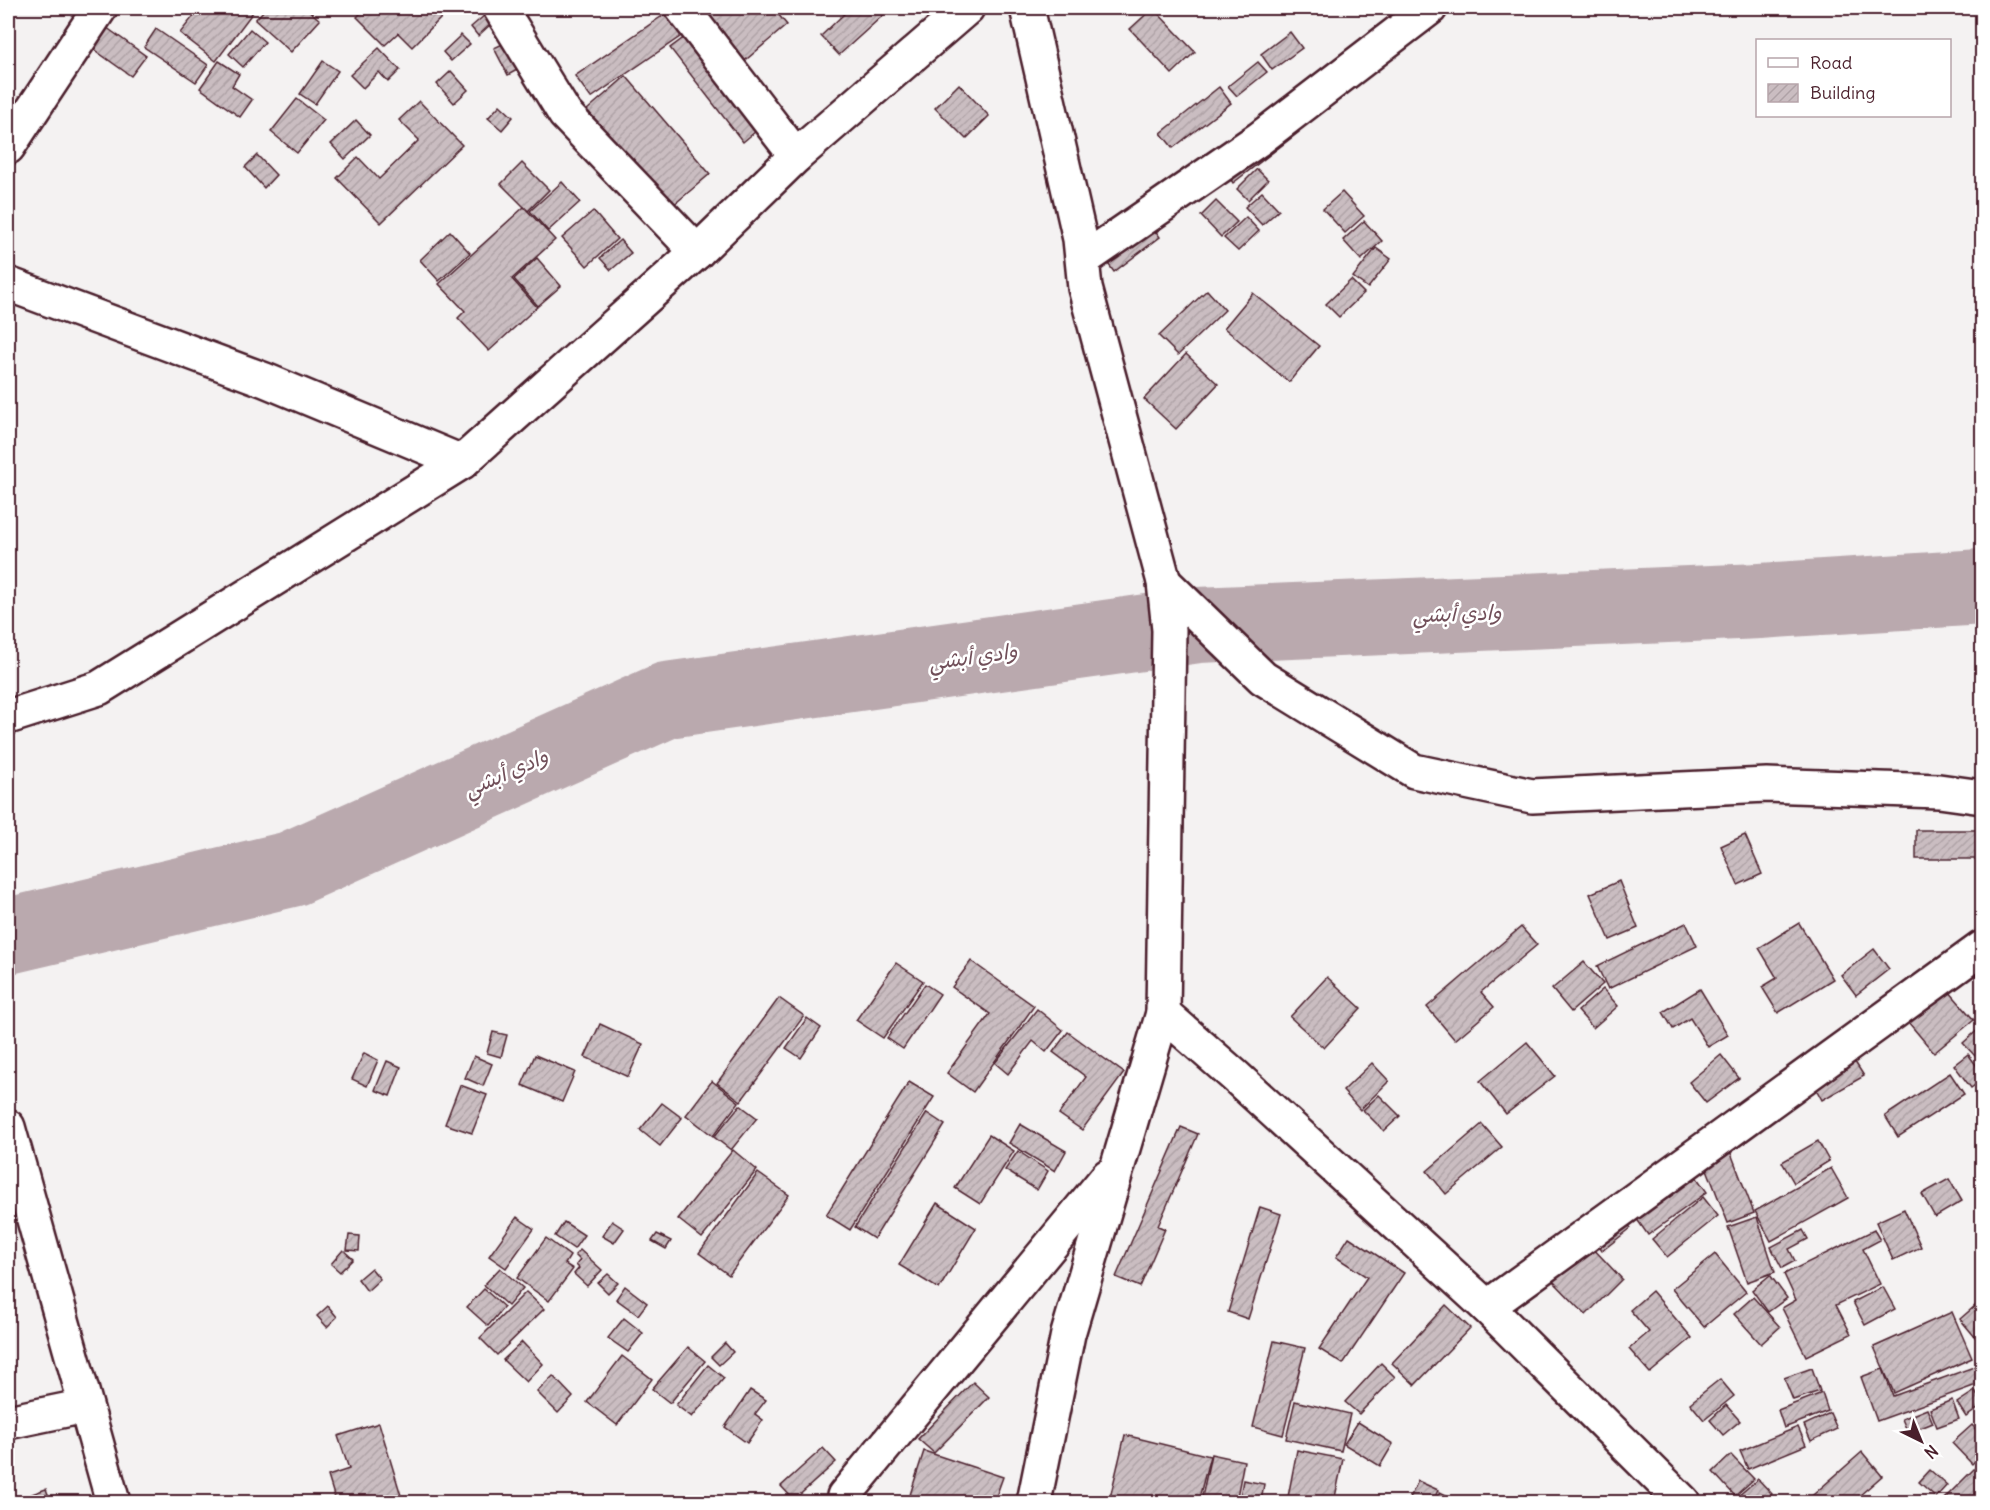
<svg xmlns="http://www.w3.org/2000/svg" width="1990" height="1510" font-family="Delius,'Playpen Sans Arabic',sans-serif">
<defs>
<pattern id="building-hatch" width="6" height="6" patternUnits="userSpaceOnUse" patternTransform="scale(1.5)"><rect width="6" height="6" fill="#cabdc1"/><path d="M-1 1l2-2M0 6l6-6M5 7l2-2" fill="none" stroke="#afa2a6"/></pattern>
</defs>
<rect width="100%" height="100%" fill="#f4f2f2"/>
<filter id="ink" filterUnits="userSpaceOnUse"><feTurbulence type="fractalNoise" baseFrequency=".0167" numOctaves="2"/><feDisplacementMap in="SourceGraphic" scale="12" xChannelSelector="R" yChannelSelector="G"/><feConvolveMatrix kernelMatrix="1 2 1 2 8 2 1 2 1" color-interpolation-filters="sRGB"/></filter>
<g filter="url(#ink)">
<g fill="none" stroke-linecap="round" stroke-linejoin="round">
<!-- river -->
<path stroke="#baa9ae" stroke-width="76" d="M8,936L291,869L667,700L1198,625L1760,601L1982,587"/>
</g>
<!-- building -->
<g fill="url(#building-hatch)" stroke="#4a1f2b" stroke-width="1.5">
<path d="M200,8H256L216,61L180,33Z"/>
<path d="M266,8H306L320,20L291,52L255,20Z"/>
<path d="M366,8H430L441,18L412,47L398,33L385,45L357,17Z"/>
<path d="M511,8H536L518,19Z"/>
<path d="M695,8H773L787,25L741,64Z"/>
<path d="M838,8H891L839,55L821,36L844,14Z"/>
<path d="M1153,8L1195,52L1172,74L1130,29Z"/>
<path d="M671,10L687,32L591,98L575,76Z"/>
<path d="M485,15L492,23L478,36L471,27Z"/>
<path d="M103,25L146,56L131,76L89,46Z"/>
<path d="M156,29L208,65L196,82L144,47Z"/>
<path d="M250,29L265,42L243,67L229,54Z"/>
<path d="M1290,32L1302,48L1272,70L1261,54Z"/>
<path d="M689,34L762,126L743,142L670,48Z"/>
<path d="M461,35L470,44L451,61L443,52Z"/>
<path d="M507,42L521,68L508,75L494,48Z"/>
<path d="M379,48L400,70L388,82L379,72L363,88L350,75Z"/>
<path d="M219,61L239,74L232,86L252,100L240,117L200,88Z"/>
<path d="M323,61L338,71L315,104L300,94Z"/>
<path d="M1258,62L1267,72L1237,96L1228,86Z"/>
<path d="M451,71L468,90L454,103L437,84Z"/>
<path d="M626,76L710,174L671,207L587,110Z"/>
<path d="M959,84L989,116L966,139L935,108Z"/>
<path d="M1219,87L1231,103L1173,148L1161,133Z"/>
<path d="M297,99L324,120L297,153L271,132Z"/>
<path d="M419,101L462,145L381,223L337,178L358,157L379,179L419,140L399,120Z"/>
<path d="M500,105L513,117L502,130L488,118Z"/>
<path d="M1289,118L1299,132L1233,183L1223,168Z"/>
<path d="M356,120L370,135L345,159L331,144Z"/>
<path d="M257,155L276,175L264,188L245,167Z"/>
<path d="M522,163L549,190L528,211L501,184Z"/>
<path d="M1257,169L1268,180L1248,200L1237,189Z"/>
<path d="M562,182L580,202L548,231L530,211Z"/>
<path d="M1262,192L1279,210L1262,225L1245,207Z"/>
<path d="M1342,192L1364,216L1345,233L1323,209Z"/>
<path d="M1216,201L1237,222L1221,237L1201,216Z"/>
<path d="M524,207L555,240L512,279L537,307L489,351L458,318L465,311L439,284Z"/>
<path d="M593,211L617,239L587,266L562,238Z"/>
<path d="M1246,217L1259,231L1238,251L1224,238Z"/>
<path d="M1147,219L1160,237L1114,272L1101,254Z"/>
<path d="M1364,221L1382,241L1361,260L1343,240Z"/>
<path d="M450,231L470,253L439,281L420,260Z"/>
<path d="M620,240L631,253L611,270L600,258Z"/>
<path d="M1376,248L1391,259L1368,288L1353,277Z"/>
<path d="M537,258L561,286L538,306L514,279Z"/>
<path d="M1351,280L1364,293L1339,317L1326,304Z"/>
<path d="M1207,290L1225,310L1178,355L1159,336Z"/>
<path d="M1253,293L1319,346L1289,382L1224,328Z"/>
<path d="M1186,354L1218,384L1176,429L1144,399Z"/>
<rect x="1916" y="830" width="65" height="29"/>
<path d="M1745,835L1762,874L1738,885L1721,846Z"/>
<path d="M1619,881L1638,928L1610,940L1590,894Z"/>
<path d="M1686,923L1697,946L1608,989L1597,966Z"/>
<path d="M1799,923L1833,979L1778,1013L1762,987L1777,978L1759,948Z"/>
<path d="M1521,927L1537,945L1481,992L1494,1007L1455,1040L1427,1007Z"/>
<path d="M1874,949L1889,969L1856,995L1841,975Z"/>
<path d="M971,961L1034,1006L973,1092L947,1073L990,1014L952,987Z"/>
<path d="M1584,962L1603,984L1571,1012L1552,989Z"/>
<path d="M896,963L923,981L883,1038L856,1020Z"/>
<path d="M1327,977L1361,1008L1324,1048L1290,1017Z"/>
<path d="M925,984L940,994L903,1049L887,1038Z"/>
<path d="M1603,989L1618,1006L1593,1028L1578,1011Z"/>
<path d="M1700,989L1728,1035L1708,1047L1690,1018L1673,1029L1663,1012Z"/>
<path d="M1948,990L1974,1020L1934,1053L1909,1023Z"/>
<path d="M779,998L804,1016L741,1101L717,1083Z"/>
<path d="M1037,1009L1063,1030L1046,1052L1033,1041L1008,1074L995,1063Z"/>
<path d="M807,1018L821,1028L801,1058L786,1048Z"/>
<path d="M600,1024L643,1044L628,1077L585,1057Z"/>
<path d="M1980,1028L1982,1031V1048L1975,1056L1963,1043Z"/>
<path d="M493,1032L507,1035L501,1057L487,1053Z"/>
<path d="M1068,1032L1124,1073L1082,1130L1059,1114L1086,1077L1053,1052Z"/>
<path d="M1527,1042L1555,1076L1506,1114L1480,1081Z"/>
<path d="M364,1053L378,1060L367,1086L352,1079Z"/>
<path d="M1968,1054L1982,1073V1080L1971,1088L1954,1065Z"/>
<path d="M535,1055L575,1072L562,1102L522,1085Z"/>
<path d="M1721,1055L1739,1078L1706,1103L1689,1082Z"/>
<path d="M474,1056L492,1064L483,1086L465,1078Z"/>
<path d="M387,1061L401,1067L390,1096L375,1090Z"/>
<path d="M1855,1062L1864,1076L1822,1100L1814,1085Z"/>
<path d="M1372,1063L1389,1081L1360,1110L1343,1091Z"/>
<path d="M1950,1073L1964,1094L1898,1137L1885,1116Z"/>
<path d="M712,1081L739,1102L713,1136L686,1115Z"/>
<path d="M909,1082L934,1097L850,1230L826,1215Z"/>
<path d="M460,1085L487,1095L472,1133L445,1124Z"/>
<path d="M1379,1095L1400,1116L1384,1131L1363,1110Z"/>
<path d="M662,1103L682,1118L660,1146L640,1130Z"/>
<path d="M740,1105L757,1118L731,1150L714,1137Z"/>
<path d="M927,1113L945,1125L874,1239L855,1227Z"/>
<path d="M1020,1124L1066,1151L1055,1171L1009,1143Z"/>
<path d="M1482,1124L1502,1147L1446,1194L1427,1171Z"/>
<path d="M1181,1127L1198,1134L1158,1226L1165,1229L1140,1287L1116,1277Z"/>
<path d="M989,1135L1014,1151L980,1204L955,1188Z"/>
<path d="M1818,1141L1829,1161L1794,1183L1782,1162Z"/>
<path d="M1729,1148L1754,1213L1728,1223L1703,1159Z"/>
<path d="M733,1150L757,1170L702,1238L678,1219Z"/>
<path d="M1018,1151L1048,1171L1037,1190L1005,1170Z"/>
<path d="M1690,1168L1707,1192L1648,1235L1631,1211Z"/>
<path d="M1831,1168L1848,1198L1771,1241L1755,1211Z"/>
<path d="M758,1173L789,1195L729,1275L699,1253Z"/>
<path d="M1949,1179L1962,1201L1935,1217L1922,1194Z"/>
<path d="M1703,1197L1718,1216L1667,1257L1652,1239Z"/>
<path d="M937,1203L976,1228L939,1289L899,1265Z"/>
<path d="M1260,1207L1281,1214L1248,1319L1228,1312Z"/>
<path d="M1904,1209L1921,1247L1893,1260L1876,1222Z"/>
<path d="M1619,1215L1631,1228L1602,1251L1592,1237Z"/>
<path d="M517,1217L534,1229L506,1268L489,1256Z"/>
<path d="M1757,1217L1775,1272L1747,1282L1728,1227Z"/>
<path d="M612,1221L624,1229L614,1243L602,1236Z"/>
<path d="M564,1222L584,1235L574,1249L555,1236Z"/>
<path d="M1803,1230L1808,1239L1789,1249L1795,1261L1782,1268L1771,1247Z"/>
<path d="M1874,1230L1880,1240L1863,1249L1880,1284L1836,1305L1851,1334L1806,1356L1782,1308L1796,1300L1784,1274Z"/>
<path d="M657,1234L671,1241L666,1249L652,1241Z"/>
<path d="M349,1235L360,1236L359,1251L347,1250Z"/>
<path d="M1349,1237L1404,1273L1343,1364L1319,1349L1367,1277L1336,1257Z"/>
<path d="M546,1238L570,1256L565,1264L573,1269L549,1301L517,1278Z"/>
<path d="M1589,1244L1622,1279L1586,1315L1552,1280Z"/>
<path d="M343,1250L353,1259L340,1272L331,1264Z"/>
<path d="M580,1250L602,1270L587,1286L574,1274L579,1268L576,1265L580,1260L575,1255Z"/>
<path d="M1715,1254L1746,1292L1704,1327L1672,1289Z"/>
<path d="M371,1268L380,1279L367,1291L358,1279Z"/>
<path d="M500,1268L523,1288L508,1306L484,1285Z"/>
<path d="M608,1274L618,1283L608,1293L598,1283Z"/>
<path d="M1770,1275L1787,1298L1768,1312L1752,1290Z"/>
<path d="M625,1286L647,1303L638,1315L616,1299Z"/>
<path d="M1883,1287L1895,1309L1865,1325L1853,1302Z"/>
<path d="M484,1289L504,1307L488,1326L467,1307Z"/>
<path d="M1652,1291L1692,1338L1650,1373L1629,1349L1649,1332L1630,1310Z"/>
<path d="M526,1292L544,1309L497,1355L480,1338Z"/>
<path d="M1753,1297L1780,1327L1761,1344L1734,1314Z"/>
<path d="M1982,1300V1331L1975,1337L1960,1319Z"/>
<path d="M1446,1305L1470,1328L1415,1385L1392,1363Z"/>
<path d="M328,1306L337,1317L327,1327L317,1316Z"/>
<path d="M1952,1312L1972,1358L1894,1393L1874,1347Z"/>
<path d="M624,1318L643,1333L628,1352L608,1338Z"/>
<path d="M1274,1341L1305,1348L1283,1435L1253,1427Z"/>
<path d="M522,1342L543,1364L526,1382L503,1360Z"/>
<path d="M725,1343L733,1352L719,1365L711,1357Z"/>
<path d="M688,1347L705,1361L670,1403L652,1389Z"/>
<path d="M622,1356L652,1379L617,1425L587,1402Z"/>
<path d="M1381,1363L1395,1377L1359,1414L1345,1402Z"/>
<path d="M1982,1364V1383L1877,1421L1861,1377L1883,1369L1893,1396Z"/>
<path d="M708,1365L724,1378L692,1417L676,1405Z"/>
<path d="M1812,1368L1820,1391L1793,1400L1784,1378Z"/>
<path d="M553,1376L573,1397L558,1413L537,1392Z"/>
<path d="M1720,1379L1734,1396L1704,1420L1690,1403Z"/>
<path d="M973,1382L989,1397L934,1453L918,1439Z"/>
<path d="M750,1390L766,1400L755,1414L763,1420L747,1443L725,1427Z"/>
<path d="M1975,1391L1982,1406L1966,1417L1957,1403Z"/>
<path d="M1822,1393L1828,1411L1784,1428L1778,1410Z"/>
<path d="M1952,1400L1959,1419L1937,1427L1930,1409Z"/>
<path d="M1295,1401L1350,1414L1341,1451L1286,1439Z"/>
<path d="M1726,1405L1740,1421L1723,1435L1710,1420Z"/>
<path d="M1927,1409L1933,1423L1908,1433L1902,1419Z"/>
<path d="M1830,1413L1837,1429L1811,1441L1804,1425Z"/>
<path d="M1358,1422L1393,1444L1380,1466L1344,1444Z"/>
<path d="M379,1423L403,1502H336L328,1476L349,1469L338,1436Z"/>
<path d="M1972,1425L1982,1436V1454L1972,1464L1952,1443Z"/>
<path d="M1798,1427L1806,1445L1748,1469L1740,1451Z"/>
<path d="M1125,1435L1210,1456L1198,1502H1109Z"/>
<path d="M823,1448L836,1462L794,1500L781,1486Z"/>
<path d="M1297,1450L1343,1459L1334,1502H1287Z"/>
<path d="M924,1451L1003,1477L994,1502H921L909,1498Z"/>
<path d="M1862,1452L1882,1476L1852,1502H1805Z"/>
<path d="M1211,1454L1244,1461L1236,1502H1201Z"/>
<path d="M1731,1455L1754,1479L1735,1496L1713,1472Z"/>
<path d="M1982,1461V1498L1978,1502H1946L1943,1500Z"/>
<path d="M1930,1470L1947,1485L1936,1497L1919,1482Z"/>
<path d="M1758,1479L1772,1494L1763,1502H1742L1737,1497Z"/>
<path d="M1243,1480L1264,1484L1261,1502H1239Z"/>
<path d="M1418,1481L1438,1490L1433,1502H1408Z"/>
<path d="M46,1489L51,1502H35L32,1494Z"/>
<path d="M1440,1492L1458,1501L1457,1502H1435Z"/>
</g>
<g fill="none" stroke-linecap="round" stroke-linejoin="round">
<!-- minor casing -->
<g stroke="#4a1f2b" stroke-width="38">
<g id="minor">
<path d="M500,8L565,114L697,252"/>
<path d="M682,8L796,156"/>
<path d="M1027,8L1080,239L1085,288L1164,582L1169,630L1163,1013"/>
<path d="M8,147L100,8"/>
<path d="M1083,260L1259,139L1430,8"/>
<path d="M8,284L265,380L462,462"/>
<path d="M1164,582L1263,678L1414,771L1532,796L1767,785L1939,791L1982,797"/>
<path d="M8,717L99,688L462,462L697,252L796,156L967,8"/>
<path d="M8,1127L113,1502"/>
<path d="M1487,1307L1982,948"/>
<path d="M8,1422L85,1406"/>
<path d="M844,1496L1108,1176"/>
<path d="M1034,1502L1068,1334L1163,1013L1235,1076L1487,1307L1683,1502"/>
</g>
</g>
<!-- minor -->
<use href="#minor" stroke="#fff" stroke-width="33"/>
</g>
</g>
<g text-anchor="middle" stroke-width="5" stroke-linejoin="round" paint-order="stroke">
<!-- water labels -->
<g font-size="21" font-style="italic" fill="#714f59" stroke="#fff">
<text transform="translate(1457 614) rotate(-2)" y="7">وادي أبشي</text>
<text transform="translate(973 657) rotate(-8)" y="7">وادي أبشي</text>
<text transform="translate(506 773) rotate(-24)" y="7">وادي أبشي</text>
</g>
</g>
<!-- margin -->
<rect width="1990" height="1510" fill="none" stroke="#fff" stroke-width="30"/>
<rect x="15" y="15" width="1960" height="1480" fill="none" stroke="#4a1f2b" stroke-width="2" filter="url(#ink)"/>
<!-- legend -->
<rect x="1756" y="39" width="195" height="78" fill="#ffffff" stroke="#b7a5aa" stroke-width="1.5"/>
<rect x="1768" y="58" width="30" height="9" fill="#ffffff" stroke="#b7a5aa" stroke-width="1.5"/>
<text x="1810" y="69" font-size="18" fill="#4a1f2b">Road</text>
<rect x="1768" y="84" width="30" height="18" fill="url(#building-hatch)" stroke="#b7a5aa" stroke-width="1.5"/>
<text x="1810" y="99" font-size="18" fill="#4a1f2b">Building</text>
<!-- north arrow -->
<g transform="translate(1921 1441) rotate(137)" stroke="#ffffff" stroke-width="4.5" paint-order="stroke">
<path d="M0-4.5L10 22L0 15L-10 22Z" fill="#4a1f2b"/>
<text y="-9" font-size="16" font-weight="bold" text-anchor="middle" fill="#4a1f2b">N</text>
</g>
</svg>
